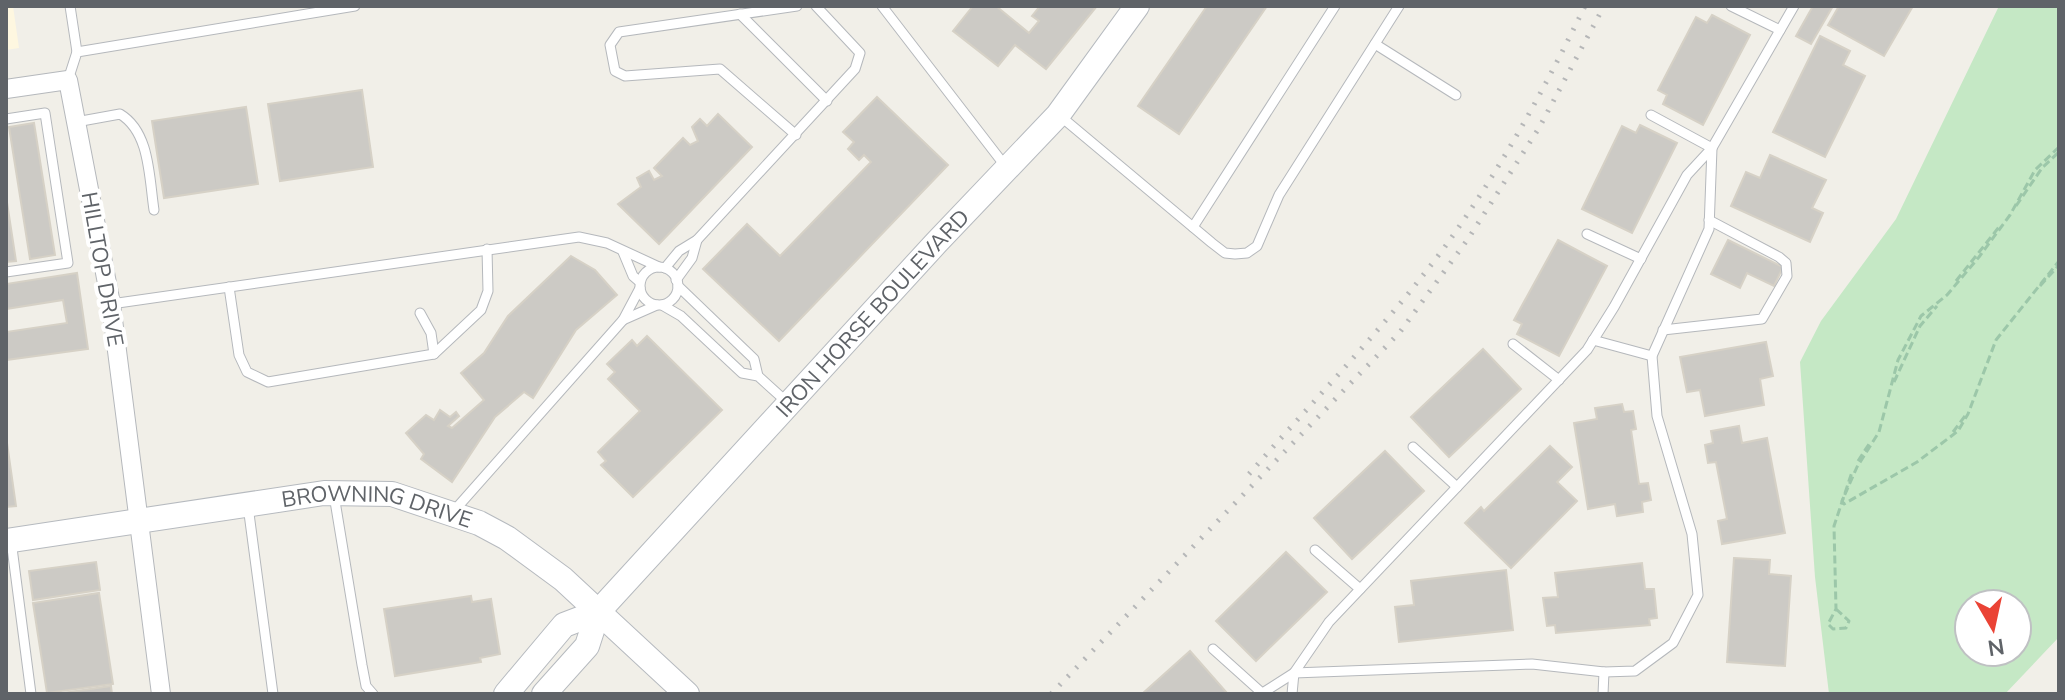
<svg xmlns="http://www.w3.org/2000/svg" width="2065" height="700" font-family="'Nunito Sans',sans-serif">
<rect width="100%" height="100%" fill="#f1efe8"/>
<!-- commercial -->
<path fill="#fef7e0" d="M6,6H13L19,48L6,50Z"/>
<!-- green -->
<path fill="#c5e8c5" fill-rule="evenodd" d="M1999,6H2059V637L2005,694H1829L1815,577L1800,362L1821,321L1896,219ZM2017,604V652H1969V604Z"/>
<!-- building -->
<g fill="#cccac5" stroke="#d6d1c6" stroke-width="2">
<path d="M973,6H996L1029,33L1039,21L1032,16L1040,6H1097L1046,69L1015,45L998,66L953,31Z"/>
<path d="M1207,6H1267L1179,134L1138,106Z"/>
<path d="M1813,6H1833L1811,44L1796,36Z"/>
<path d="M1839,6H1913L1884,56L1828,25Z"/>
<path d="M1712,15L1750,35L1703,125L1663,104L1667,95L1658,90L1696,17L1707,23Z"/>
<path d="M1820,36L1850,51L1843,65L1865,76L1825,157L1773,132Z"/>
<path d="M362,90L373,167L280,181L268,104Z"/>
<path d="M877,97L948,165L779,341L703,269L747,224L780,256L871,162L864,155L859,160L848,149L854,142L843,132Z"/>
<path d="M246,107L258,184L164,198L152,121Z"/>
<path d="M718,114L752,147L659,244L618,204L641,187L637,178L649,171L654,180L662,176L654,168L683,138L690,145L698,141L692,127L700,119L707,126Z"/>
<path d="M34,123L55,255L30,259L9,127Z"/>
<path d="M1640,125L1677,143L1632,233L1582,209L1622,126L1636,133Z"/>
<path d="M1770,155L1826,180L1812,208L1823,213L1810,242L1731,206L1746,172L1760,178Z"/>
<path d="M6,196L16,261L6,262Z"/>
<path d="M1558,240L1607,266L1559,356L1517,334L1522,324L1514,320Z"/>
<path d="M1728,240L1783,267L1774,286L1747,273L1740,288L1711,274Z"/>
<path d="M571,256L595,270L617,295L576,330L533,398L524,392L495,417L452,482L421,459L424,454L406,433L426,415L434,420L440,410L450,417L456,412L459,416L448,426L452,428L484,400L461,373L484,353L508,316Z"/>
<path d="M77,273L88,349L6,360V332L67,323L63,300L6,309V284Z"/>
<path d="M647,336L722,410L633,497L601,465L606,461L598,452L640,411L608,379L615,372L607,364L632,340L637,346Z"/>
<path d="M1766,342L1773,376L1760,379L1764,405L1705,416L1700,390L1687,392L1680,357Z"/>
<path d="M1483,349L1521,389L1449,457L1411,417Z"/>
<path d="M1622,404L1624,412L1633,411L1636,429L1631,430L1639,484L1648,483L1651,500L1642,502L1643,512L1617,516L1615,504L1588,509L1574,423L1597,419L1595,408Z"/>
<path d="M1739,426L1742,443L1767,438L1785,533L1722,544L1718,521L1727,519L1716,462L1708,463L1705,445L1713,443L1711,431Z"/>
<path d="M6,436L16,506L6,507Z"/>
<path d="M1550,446L1572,467L1557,482L1577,501L1511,568L1465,523L1481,507L1484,511Z"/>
<path d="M1385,451L1424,491L1352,559L1314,518Z"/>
<path d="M1286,552L1327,592L1256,661L1216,621Z"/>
<path d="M1734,558L1770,560L1769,574L1791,576L1785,666L1727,662Z"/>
<path d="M96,562L100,590L33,600L29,571Z"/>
<path d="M1642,563L1645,589H1654L1657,618L1649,619L1650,625L1556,633L1555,625L1547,626L1543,598L1558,597L1555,573Z"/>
<path d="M1506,570L1513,630L1399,642L1395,607L1414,605L1411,581Z"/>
<path d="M99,593L113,684L47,693L33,603Z"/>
<path d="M471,596L472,602L491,599L500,654L480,658L481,662L395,676L384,609Z"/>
<path d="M1190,651L1227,693L1142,694Z"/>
<path d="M111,686L112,694H56Z"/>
</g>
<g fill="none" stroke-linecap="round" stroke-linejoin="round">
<!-- lane casing -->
<g stroke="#b5b8bc" stroke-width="11">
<g id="lane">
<path d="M70,6L77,52"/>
<path d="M882,6L1006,167"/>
<path d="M1731,6L1780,30"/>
<path d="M740,14L827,101"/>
<path d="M1375,44L1456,95"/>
<path d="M68,80L77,52L355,6"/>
<path d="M1059,115L1212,243L1225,253L1235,254L1247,253L1257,246L1279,195L1399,6"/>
<path d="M6,119L45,113L68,263L6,272"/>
<path d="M76,122L120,114C150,132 149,177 154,210"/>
<path d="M796,135L720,69L625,76L615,71L610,45L619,32L797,6"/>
<path d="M1193,227L1335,6"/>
<path d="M1587,234L1641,259"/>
<path d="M623,252L633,276L640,282"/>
<circle cx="659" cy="286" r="19"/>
<path d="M665,268L679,251L697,240L855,69L860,53L816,6"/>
<path d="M676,280L692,258L697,240"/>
<path d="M678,286L754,359L758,376"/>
<path d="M229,287L239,355L247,372L268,382L434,354L481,310L488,291L487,249"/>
<path d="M111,304L579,237L607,243L659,267"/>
<path d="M662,305L681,316L742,373L758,376L789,404"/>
<path d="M420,313L431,333L434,354"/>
<path d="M623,320L657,305"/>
<path d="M1663,330L1762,319L1787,276L1786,263L1779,257L1709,220"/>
<path d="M1593,340L1652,356"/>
<path d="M1513,344L1559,380"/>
<path d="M1413,447L1457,487"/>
<path d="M334,495L362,665L366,686L373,694"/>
<path d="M248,506L273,694"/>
<path d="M453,512L623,320L640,288"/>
<path d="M11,540L31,694"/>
<path d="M1315,550L1360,589"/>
<path d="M1213,649L1262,693"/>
<path d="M1261,694L1294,673L1532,664L1604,672L1635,671L1673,643L1698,595L1692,534L1657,416L1652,356L1709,229L1712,148L1651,115"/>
<path d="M1292,694L1294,673L1329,622L1587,350L1614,307L1687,175L1712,148L1794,6"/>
<path d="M1603,694L1604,672"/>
</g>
</g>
<!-- street casing -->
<g stroke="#b5b8bc" stroke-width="20">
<path id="street" d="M6,89L68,80L111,304L161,694"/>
</g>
<!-- secondary casing -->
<g stroke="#b6babf" stroke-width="26">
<g id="secondary">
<path id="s1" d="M6,541L324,493L392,494L479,523L507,538L563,579L687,694"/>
<path d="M506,694L564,625L598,612"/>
<path id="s2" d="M544,694L587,646L598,612L936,243L1058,115L1137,6"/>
</g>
</g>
<!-- path -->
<g stroke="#9cc7a9" stroke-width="3" stroke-dasharray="8 4" stroke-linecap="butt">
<path d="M2059,147L2035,170L2010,215L1979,257L1947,295L1921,316L1898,360L1879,432L1857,467L1842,501L1844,504L1917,462L1958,431L1968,414L1996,340L2059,261"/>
<path d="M2016,206L2042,168L2059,152"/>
<path d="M1956,281L1999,227"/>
<path d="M2040,286L2059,265"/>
<path d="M1894,382L1920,326L1937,306"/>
<path d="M1953,432L1965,416"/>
<path d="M1858,461L1871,441"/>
<path d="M1836,609L1849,621L1846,628L1833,629L1828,624L1836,609L1834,526L1852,472"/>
</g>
<!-- lane -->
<use href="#lane" stroke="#fff" stroke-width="9"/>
<!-- street -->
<use href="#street" stroke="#fff" stroke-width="18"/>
<!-- secondary -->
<use href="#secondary" stroke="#fff" stroke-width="24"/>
<!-- rail -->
<g stroke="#b6b7b8" stroke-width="5" stroke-dasharray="2 10" stroke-linecap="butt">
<path d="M1249,474C1314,400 1385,327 1444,248C1499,172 1544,90 1585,6"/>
<path d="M1051,694L1400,332L1468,239L1539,128L1604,6"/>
</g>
</g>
<g text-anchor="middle" stroke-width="8" stroke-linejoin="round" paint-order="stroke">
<!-- street labels -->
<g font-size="22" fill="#5f6368" stroke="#fff">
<text transform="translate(103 269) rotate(80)" y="8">HILLTOP DRIVE</text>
<text dy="8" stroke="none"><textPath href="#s2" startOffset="506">IRON HORSE BOULEVARD</textPath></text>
<text dy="8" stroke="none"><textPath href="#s1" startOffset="376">BROWNING DRIVE</textPath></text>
</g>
</g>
<!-- border -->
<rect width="2065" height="700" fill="none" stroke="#5f6368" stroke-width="16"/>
<!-- north arrow -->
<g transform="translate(1993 628) rotate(171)"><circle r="38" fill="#ffffff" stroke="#bfc1c3" stroke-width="2"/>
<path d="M0-6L14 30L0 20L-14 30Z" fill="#ea4335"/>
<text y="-12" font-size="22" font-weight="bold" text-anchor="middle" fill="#5f6368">N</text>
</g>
</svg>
